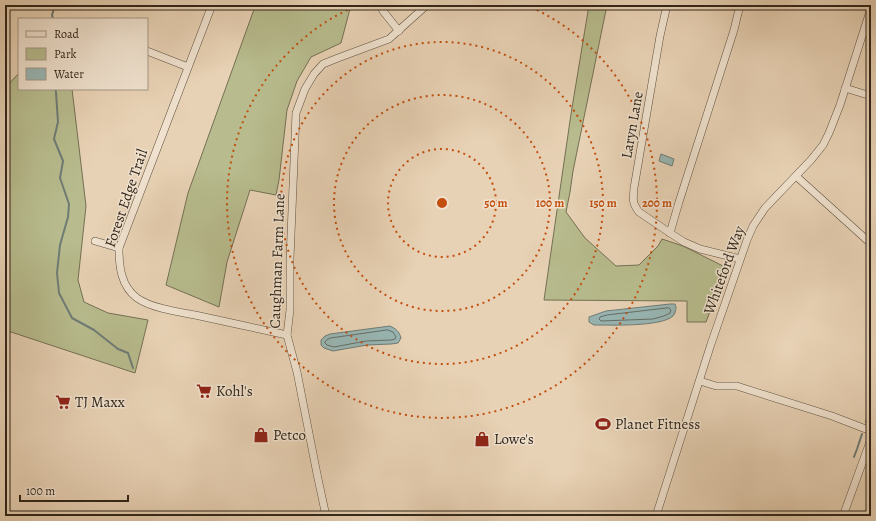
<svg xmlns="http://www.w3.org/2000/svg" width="876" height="521" font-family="Alegreya,serif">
<rect width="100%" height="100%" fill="#e8d2b5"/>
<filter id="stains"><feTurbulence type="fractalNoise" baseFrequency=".005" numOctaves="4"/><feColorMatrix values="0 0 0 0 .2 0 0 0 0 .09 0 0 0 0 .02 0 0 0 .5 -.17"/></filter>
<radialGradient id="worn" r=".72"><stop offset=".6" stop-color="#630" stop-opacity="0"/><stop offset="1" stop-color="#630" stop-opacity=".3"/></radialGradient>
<!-- green -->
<g fill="#b7bb8d" stroke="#747054">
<path d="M257,5H351L341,43L311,57L297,81L287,110L279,180L276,195L250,190L227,262L219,307L166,285L188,193L253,12Z"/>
<path d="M589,5H607L573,171L570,192L566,212L585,238L616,266L639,265L658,246L662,239L683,246L729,269L714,301L706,322H687V301L544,300L571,114Z"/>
<path d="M19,73V89H72L86,206L78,280L84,302L108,313L148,320L135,373L5,330V88Z"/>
</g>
<!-- water -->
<g fill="#98b6b4" stroke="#6f7c76">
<path d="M661,154L674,159L672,166L659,161Z"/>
<path d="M670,304H675L676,307C676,310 675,314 673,316C661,327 611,325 594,325L589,322V317L606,311Z"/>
<path d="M390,326C396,329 399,331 401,338L398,343L391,344L367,345L333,351L324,348L321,345V340L325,336L330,334Z"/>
</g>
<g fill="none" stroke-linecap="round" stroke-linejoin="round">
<!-- shore -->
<g stroke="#646e67" stroke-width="1">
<path d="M669,308L671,310L670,313L664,316L653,319L601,321L599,319L600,317L607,315Z"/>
<path d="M388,330L393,332L396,337L395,339L391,340L366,341L334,347L327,345L325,343C325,340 328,339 331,338Z"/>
</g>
<!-- stream -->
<g stroke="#6f7c76" stroke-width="2">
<path d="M53,19L52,15L55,5"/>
<path d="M55,89L56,92L58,122L54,139L63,161L60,178L69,204L68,217L60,245L57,273L59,293L72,318L94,330L118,349L128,353L133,368"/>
<path d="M866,422L871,407"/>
<path d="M854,457L857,449L862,434"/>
</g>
<!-- minor casing -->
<g stroke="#5f5141" stroke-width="8">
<g id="minor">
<path d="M212,5L119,248C119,267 121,286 137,298C151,308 178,312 195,315C226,322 256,328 287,335"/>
<path d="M380,5L383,11L399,31"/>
<path d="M534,5L541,6L545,5"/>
<path d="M667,5L660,36L634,188C633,199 632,203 639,212L670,233L684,242L700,249L740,259"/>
<path d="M147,51L188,67"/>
<path d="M845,88L871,96"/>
<path d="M796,176L868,241"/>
<path d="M670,233L679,202L734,30L740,5"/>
<path d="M95,241L119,248"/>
<path d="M700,381L716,386H737L743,388L832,416L871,431"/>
<path d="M326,516L317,474L297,372L287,335L290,310V259L296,113L305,89L314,74L323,64L338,58L389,39L427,5"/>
<path d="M656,516L711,344L747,240L753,226L765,208L811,160L823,145L829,133L840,105L871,8"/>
<path d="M843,516L871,439"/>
</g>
</g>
<!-- minor -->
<use href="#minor" stroke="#f0e2cf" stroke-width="7"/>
</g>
<!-- distance rings -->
<g fill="none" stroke="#c34f0f" stroke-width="2" stroke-dasharray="2 4">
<circle cx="442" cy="203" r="54"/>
<circle cx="442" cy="203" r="108"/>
<circle cx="442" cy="203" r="161"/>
<path d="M526 5A215 215 0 1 1 358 5"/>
</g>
<!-- icons -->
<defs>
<g id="supermarket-bare" transform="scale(1.2)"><path d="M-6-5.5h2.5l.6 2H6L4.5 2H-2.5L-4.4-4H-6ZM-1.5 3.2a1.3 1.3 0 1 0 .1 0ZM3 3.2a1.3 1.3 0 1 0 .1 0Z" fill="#8f2418" stroke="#f0e2cf" stroke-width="2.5" paint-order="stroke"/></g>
<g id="stadium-bare" transform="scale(1.2)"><path d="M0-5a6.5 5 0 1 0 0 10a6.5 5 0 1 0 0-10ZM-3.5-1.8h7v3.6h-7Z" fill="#8f2418" stroke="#f0e2cf" stroke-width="2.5" paint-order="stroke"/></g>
<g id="shop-bare" transform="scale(1.2)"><path d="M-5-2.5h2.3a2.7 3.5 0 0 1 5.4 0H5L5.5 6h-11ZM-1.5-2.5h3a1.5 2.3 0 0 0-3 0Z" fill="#8f2418" stroke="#f0e2cf" stroke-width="2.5" paint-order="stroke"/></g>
</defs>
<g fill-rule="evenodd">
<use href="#supermarket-bare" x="204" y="391"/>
<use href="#supermarket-bare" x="63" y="402"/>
<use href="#stadium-bare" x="603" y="424"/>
<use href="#shop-bare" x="261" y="435"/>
<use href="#shop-bare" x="482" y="439"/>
</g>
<g text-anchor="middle" stroke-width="3" stroke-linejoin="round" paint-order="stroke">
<!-- street labels -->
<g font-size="15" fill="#31261a" stroke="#f0e2cf">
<text transform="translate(632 125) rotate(-80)" y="5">Laryn Lane</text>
<text transform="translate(126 198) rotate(-71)" y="5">Forest Edge Trail</text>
<text transform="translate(277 261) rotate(-88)" y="5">Caughman Farm Lane</text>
<text transform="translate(724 270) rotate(-70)" y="5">Whiteford Way</text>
</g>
<!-- poi labels -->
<g font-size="15" fill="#31261a" stroke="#f0e2cf" text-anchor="start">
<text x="216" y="396">Kohl's</text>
<text x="75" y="407">TJ Maxx</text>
<text x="615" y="429">Planet Fitness</text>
<text x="273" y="440">Petco</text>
<text x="494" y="444">Lowe's</text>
</g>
</g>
<circle cx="442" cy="203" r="6" fill="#c34f0f" stroke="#f0e2cf" stroke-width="2"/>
<g font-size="12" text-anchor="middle" font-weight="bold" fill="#c34f0f" stroke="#f0e2cf" stroke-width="3" stroke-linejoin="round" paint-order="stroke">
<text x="496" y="207">50 m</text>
<text x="550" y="207">100 m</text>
<text x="603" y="207">150 m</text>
<text x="657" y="207">200 m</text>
</g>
<!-- margin -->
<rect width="876" height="521" fill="none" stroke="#e8d2b5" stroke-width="20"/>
<rect x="6" y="6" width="864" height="509" fill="none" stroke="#31261a" stroke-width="2"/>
<rect x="10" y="10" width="856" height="501" fill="none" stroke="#31261a"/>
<!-- legend -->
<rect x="18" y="18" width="130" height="72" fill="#f0e2cf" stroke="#a49787"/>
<rect x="26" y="31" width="20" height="6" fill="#f0e2cf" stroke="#a49787"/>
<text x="54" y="38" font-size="12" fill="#31261a">Road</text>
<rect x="26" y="48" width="20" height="12" fill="#b7bb8d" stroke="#a49787"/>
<text x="54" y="58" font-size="12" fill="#31261a">Park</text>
<rect x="26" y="68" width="20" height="12" fill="#98b6b4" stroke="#a49787"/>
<text x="54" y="78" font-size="12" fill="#31261a">Water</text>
<!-- scale -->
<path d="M20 495v6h108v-6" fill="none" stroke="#31261a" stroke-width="2"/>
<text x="26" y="495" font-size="12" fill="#31261a" stroke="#f0e2cf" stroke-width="3" paint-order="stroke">100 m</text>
<rect width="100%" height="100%" filter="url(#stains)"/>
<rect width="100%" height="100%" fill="url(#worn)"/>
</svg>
